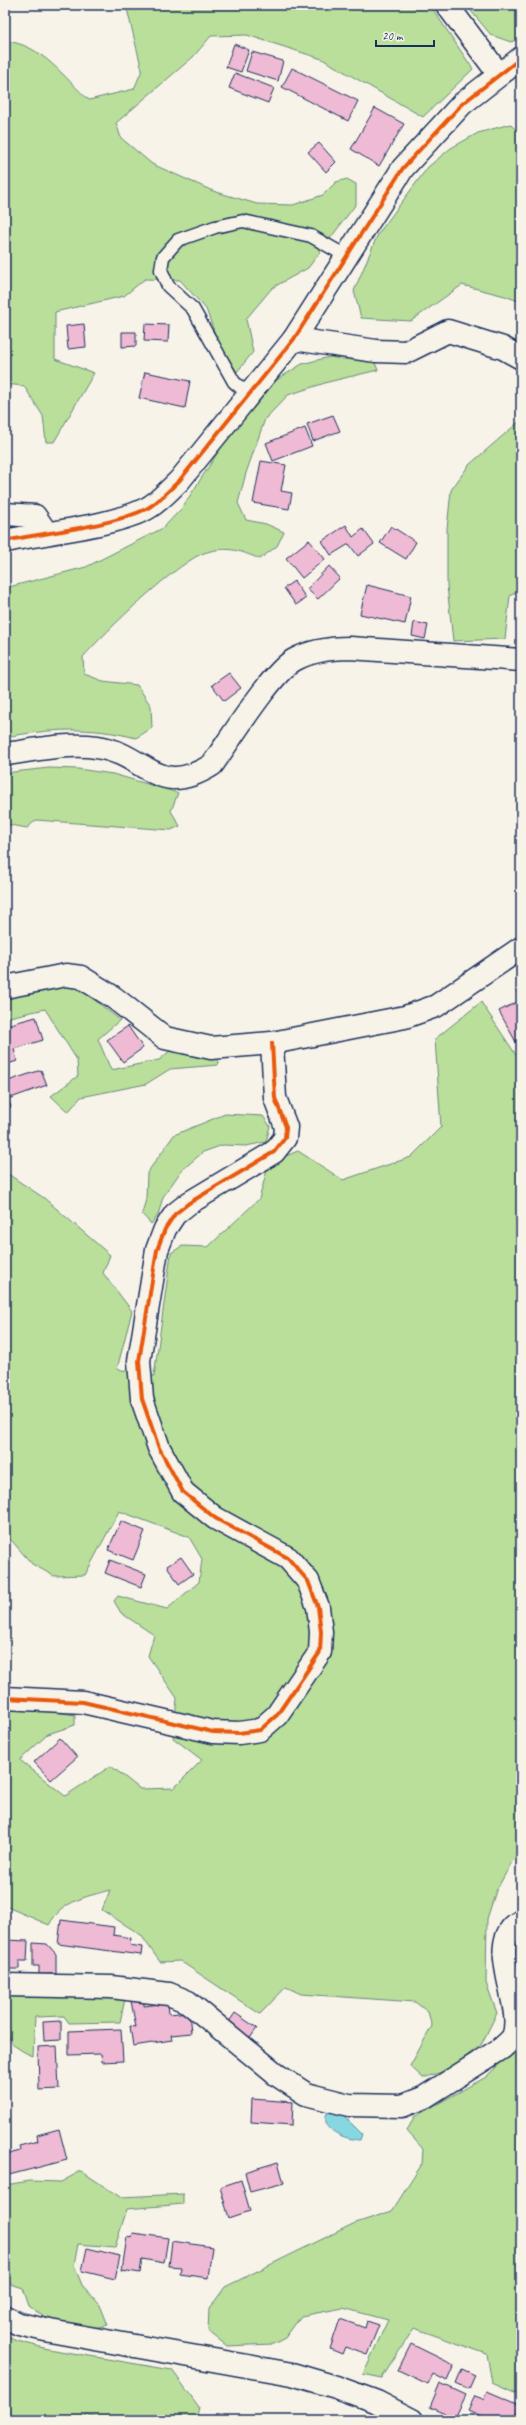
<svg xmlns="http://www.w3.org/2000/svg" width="526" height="2425" font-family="Caveat,sans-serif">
<rect width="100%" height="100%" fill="#f7f3e8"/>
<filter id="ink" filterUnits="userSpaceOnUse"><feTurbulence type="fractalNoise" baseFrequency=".025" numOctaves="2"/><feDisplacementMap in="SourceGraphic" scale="8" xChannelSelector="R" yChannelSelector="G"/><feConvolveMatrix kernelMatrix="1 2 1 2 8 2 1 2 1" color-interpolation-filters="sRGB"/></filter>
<g filter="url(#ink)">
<!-- green -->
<g fill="#b9df9a" stroke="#6a877c">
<path d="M126,5H430L473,69L423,117L322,59L247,35L211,36L193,57L116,123L121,138L152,164L213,191L257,204L293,205L323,195L336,182L347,179L356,184V204L308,268L272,288L246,319L253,352L237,372L218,342L206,309L180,280L145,279L124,296L55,312V359L94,373L54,442H46L43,416L24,386L5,384V41C42,44 63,77 89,100L134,89L142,70Z"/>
<path d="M466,5H521V38L511,42L491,35Z"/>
<path d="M510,124L521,135V302L505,296L462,285L411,321L361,318L354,291L378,234L428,167L451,148L478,133Z"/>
<path d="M329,357L375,363L378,370L328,382L288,395L265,419L246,473L238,503L246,520L266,524L284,532L277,546L260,559C241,551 228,546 207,552C181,558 103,634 83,657L84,674L103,681L137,685L151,706L152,728L136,738C90,726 51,729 5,737V588L86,567L163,528L182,508L231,432L252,404L278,379L302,364Z"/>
<path d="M521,420V589L510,596L505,639L453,641L447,586V529L451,490L469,465Z"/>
<path d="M49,768L78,769L113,774L178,793L171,811L180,826L171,830L36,820L27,828L5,824V776L13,772Z"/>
<path d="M64,984L82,990L120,1020L98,1039L111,1070L159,1060L171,1050L219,1056L218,1065L170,1069L146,1084L81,1097L68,1112L51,1096L78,1076L77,1060L45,1009L5,1018V995Z"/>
<path d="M481,1002L516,1055L521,1057V1853L513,1860L496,1891L487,1919L486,1983L497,2013L481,2045L448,2070L423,2078L410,2066L432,2026L428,2012L415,2002L301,1994L286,1987L260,2014L180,1961L160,1962L141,1935L102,1910L110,1890C85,1897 62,1901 49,1925L5,1906V1710L32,1708L75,1715V1725L48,1734L20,1760L65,1796L111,1766L140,1789L174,1788L202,1760L173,1738L177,1698L148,1656L154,1635L121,1613L114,1601L118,1596L167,1609L199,1582L202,1559L189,1537L119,1511L85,1575L54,1576L32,1564L5,1533V1172L44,1198L110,1255L103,1273L132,1311L117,1369L154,1376L171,1253L182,1246L208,1247L259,1199L269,1163L298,1151L343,1180L411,1157L441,1127L435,1039Z"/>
<path d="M225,1114L263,1116L270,1126L266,1142L246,1146L223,1145L203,1152L181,1171L163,1197L158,1215L151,1224L142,1214L146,1199L147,1173L174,1135Z"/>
<path d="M5,1994L125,1999L120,2022L69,2023L64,2016L35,2017L33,2056C0,2043 5,2027 5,1994Z"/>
<path d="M521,2043V2396L492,2383L487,2354L414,2328L382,2378L363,2374L388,2320L343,2308L301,2316L285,2338L273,2344L227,2346L208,2331L209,2309L225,2287L353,2224L392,2211L422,2164L423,2149L407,2131L414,2117L486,2077Z"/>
<path d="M81,2171L120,2197L183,2194V2204L127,2209L115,2247L78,2244L74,2265L82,2285L100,2305L108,2325L85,2330L44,2317L29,2306L23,2288L5,2282V2185L29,2181L61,2182Z"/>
<path d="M5,2334L14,2340L48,2349L172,2370L199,2407L196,2420H101L87,2415L84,2420H13L5,2406Z"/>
</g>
<!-- water -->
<path fill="#86d7e0" stroke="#5b94ac" d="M335,2111L344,2116L362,2134L360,2140C347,2140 319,2130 327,2113Z"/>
<!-- building -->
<g fill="#efbad3" stroke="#1b2f5e">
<path d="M234,44L249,50L241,72L226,67Z"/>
<path d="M252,52L283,61L278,81L246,71Z"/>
<path d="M292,68L358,101L348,121L282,87Z"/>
<path d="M235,73L274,88L268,103L229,88Z"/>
<path d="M375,108L404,124L379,166L351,149Z"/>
<path d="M319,143L336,162L326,172L308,152Z"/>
<path d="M84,324L86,347L68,349L66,326Z"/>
<path d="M145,324L169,325L168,342L144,341Z"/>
<path d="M122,332H136V346L122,347Z"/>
<path d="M145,372L190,381L185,408L139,398Z"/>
<path d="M333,415L340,431L313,441L307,424Z"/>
<path d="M305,428L312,446L273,461L266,443Z"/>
<path d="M261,461L286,465L281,491L292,493L289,509L253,503Z"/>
<path d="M346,525L353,537L363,529L374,544L358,556L349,544L331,555L322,541Z"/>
<path d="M391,526L416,542L406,559L380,543Z"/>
<path d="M309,540L325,559L302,578L286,558Z"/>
<path d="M329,566L340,578L318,599L307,589Z"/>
<path d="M294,581L306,598L296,605L284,588Z"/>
<path d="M367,585L411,596L405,624L360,614Z"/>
<path d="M414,622L428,625L425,639L412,636Z"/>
<path d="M229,673L241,688L224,701L212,685Z"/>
<path d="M521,989V1042L517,1044L499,1011L521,1000L516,991Z"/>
<path d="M36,1017L43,1040L14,1049L17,1061L5,1065V1031L8,1030L7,1025Z"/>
<path d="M128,1026L143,1048L123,1062L107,1040Z"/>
<path d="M41,1070L47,1085L8,1099L11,1107L5,1109V1082Z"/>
<path d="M121,1521L145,1531L133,1560L108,1550Z"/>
<path d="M181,1557L193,1574L179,1584L167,1566Z"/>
<path d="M110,1560L146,1574L141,1587L105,1573Z"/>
<path d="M60,1738L77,1757L51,1780L34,1762Z"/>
<path d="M61,1920L114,1927L113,1935L131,1938L130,1945L142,1947L141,1955L58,1944Z"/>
<path d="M5,1940L28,1941L27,1961H19V1969H5Z"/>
<path d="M33,1943L47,1944L56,1954V1974H39V1966H33Z"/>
<path d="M144,2000V2006L168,2003L169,2014L189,2012L191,2033L171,2035L172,2040L133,2046L130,2026L136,2027L131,2001Z"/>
<path d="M235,2013L257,2028L248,2041L226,2026Z"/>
<path d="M61,2021V2040L44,2041L43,2022Z"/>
<path d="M121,2029L123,2061L102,2062L101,2054L69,2055V2031Z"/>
<path d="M57,2046L59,2089L39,2090L38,2047Z"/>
<path d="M252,2099L293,2102L292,2125L251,2122Z"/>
<path d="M59,2129L67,2160L5,2176V2155L20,2151L19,2146L38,2141L37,2135Z"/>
<path d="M278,2162L284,2183L250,2192L245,2172Z"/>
<path d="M241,2180L250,2211L229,2218L220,2187Z"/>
<path d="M133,2233L168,2238L164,2263L142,2259L140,2273L122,2270L127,2237L132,2238Z"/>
<path d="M172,2241L212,2247L208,2278L180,2274L181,2267L169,2266Z"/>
<path d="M87,2248L120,2256L115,2279L82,2271Z"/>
<path d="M340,2319L365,2328L367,2321L379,2325L367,2355L345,2347L342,2354L330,2349Z"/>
<path d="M411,2344L454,2365L447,2381L433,2374L428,2384L398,2370Z"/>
<path d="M462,2369L475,2375L469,2389L456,2383Z"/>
<path d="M440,2383L466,2395L455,2418L430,2407Z"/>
<path d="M487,2391L520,2405L513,2420H490L468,2410L475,2396L483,2399Z"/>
</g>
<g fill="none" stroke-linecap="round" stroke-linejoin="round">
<!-- lane casing -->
<g stroke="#1b2f5e" stroke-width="15">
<path id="lane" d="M248,394L234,382L193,309L168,286L161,270L163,257L178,240L215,227L243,221L311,236L346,256"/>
</g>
<!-- street casing -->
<g stroke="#1b2f5e" stroke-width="25">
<g id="street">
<path d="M447,5L498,73"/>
<path d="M294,339L376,351L406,352L448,331L503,348L521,358"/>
<path d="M5,514L35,516L46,532"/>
<path d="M5,754C35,750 66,743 97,747C147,754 156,800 212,765C230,740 271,673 294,660C312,650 331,648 350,648L521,660"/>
<path d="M5,987L66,975L81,977L113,997L165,1038L211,1048L272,1043L405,1017L436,1006L521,948"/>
<path d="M5,1698L83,1702L213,1732L239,1733L260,1730L277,1715L320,1652L321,1632L318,1607L308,1581L288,1558L215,1518L183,1492L159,1448L142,1399L139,1361L157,1250L165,1229L175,1214L189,1203L274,1152L285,1138L286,1127L275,1098L272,1043"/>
<path d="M5,1985L111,1987L169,1994L188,2002L277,2075L306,2094L349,2105L402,2106L423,2098L502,2048C505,2045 510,2041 513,2037C526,2005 482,1942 521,1921"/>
</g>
</g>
<!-- secondary casing -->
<g stroke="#1b2f5e" stroke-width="25">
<g id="secondary">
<path d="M5,541C47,532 109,527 146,509C158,503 169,490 179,481L294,339L403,168L462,104L521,58"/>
<path d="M5,2317L19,2324L50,2331L292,2374L336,2387L377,2402L412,2420"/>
</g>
</g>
<!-- lane -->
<use href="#lane" stroke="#f7f3e8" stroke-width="12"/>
<!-- street -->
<use href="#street" stroke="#f7f3e8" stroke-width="22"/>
<!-- secondary -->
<use href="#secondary" stroke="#f7f3e8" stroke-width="22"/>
<!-- cycleway casing -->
<g stroke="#f7f3e8" stroke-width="6">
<g id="cycleway">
<path d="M5,541C47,532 109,527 146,509C158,503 169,490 179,481L294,339L403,168L462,104L521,58"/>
<path d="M5,1698L83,1702L213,1732L239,1733L260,1730L277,1715L320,1652L321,1632L318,1607L308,1581L288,1558L215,1518L183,1492L159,1448L142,1399L139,1361L157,1250L165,1229L175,1214L189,1203L274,1152L285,1138L286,1127L275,1098L272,1043"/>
</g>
</g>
<!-- cycleway -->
<use href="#cycleway" stroke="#e8590c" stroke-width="4"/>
</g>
</g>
<!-- margin -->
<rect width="526" height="2425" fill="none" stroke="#f7f3e8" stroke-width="20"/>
<rect x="10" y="10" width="506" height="2405" fill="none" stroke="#1b2f5e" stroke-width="1.5" filter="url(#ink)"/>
<!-- scale -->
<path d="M376 40v6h58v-6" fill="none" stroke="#1b2f5e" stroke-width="2"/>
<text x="382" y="40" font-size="12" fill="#1b2f5e" stroke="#f7f3e8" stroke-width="3" paint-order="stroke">20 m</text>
</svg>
